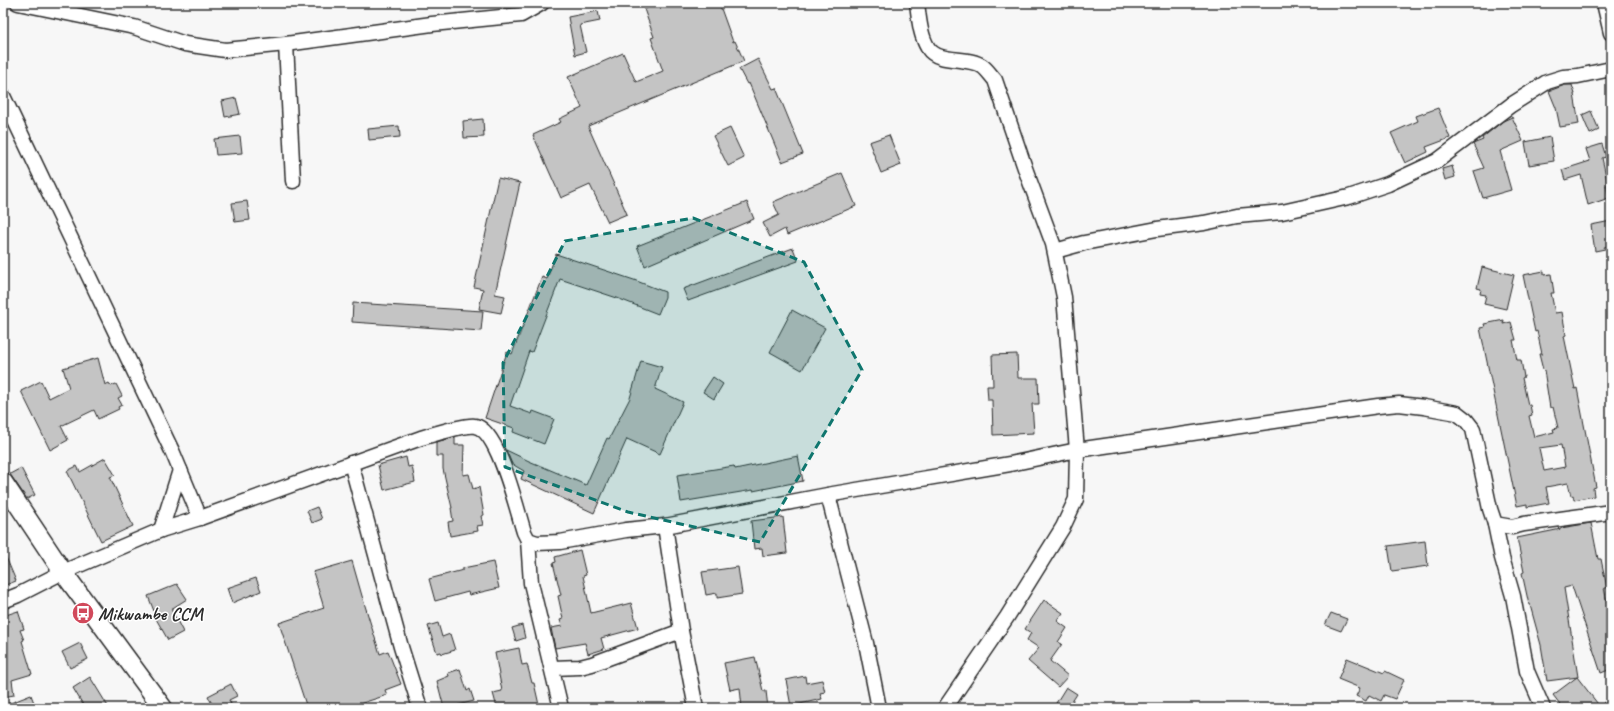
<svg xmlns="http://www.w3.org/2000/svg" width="1614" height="711" font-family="Caveat,sans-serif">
<rect width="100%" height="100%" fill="#f7f7f7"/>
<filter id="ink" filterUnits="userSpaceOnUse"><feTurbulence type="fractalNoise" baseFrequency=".025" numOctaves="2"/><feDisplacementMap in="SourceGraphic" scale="8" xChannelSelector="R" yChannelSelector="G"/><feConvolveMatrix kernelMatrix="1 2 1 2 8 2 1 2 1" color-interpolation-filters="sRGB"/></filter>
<g filter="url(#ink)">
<!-- building -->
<g fill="#c4c4c4" stroke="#2b2b2b" fill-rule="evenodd">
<path d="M662,3H719L733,42L735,41L744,61L588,126L627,214L608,222L590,185L561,198L533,135L561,122L559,119L582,108L568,77L623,53L636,82L663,71L651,38L654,37L644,9Z"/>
<path d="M598,11L600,21L580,25L586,52L575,55L568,17Z"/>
<path d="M758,59L773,89L776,88L803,154L782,162L749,83L747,84L739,69Z"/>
<path d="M1565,85H1572L1575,94H1574L1579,124L1560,127L1556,108L1549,91Z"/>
<path d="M236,98L240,114L225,117L222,101Z"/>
<path d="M1438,108L1450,138L1426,147L1428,152L1405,163L1391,133L1418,121L1416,116Z"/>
<path d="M1591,111L1599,130L1590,134L1582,115Z"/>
<path d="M1512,117L1523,141L1500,151L1511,190L1483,198L1474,171L1484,168L1473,144L1483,140L1482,138L1503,121Z"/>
<path d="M483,119L484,137L464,138L463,121Z"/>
<path d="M399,126L400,137L369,140L368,129Z"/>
<path d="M730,128L744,158L728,166L713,136Z"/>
<path d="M889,135L901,165L881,173L869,142Z"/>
<path d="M240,136L242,153L216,155L214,139Z"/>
<path d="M1550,137L1554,161L1529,165L1525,142Z"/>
<path d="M1602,144L1606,157L1602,158L1608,185H1606L1609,198L1588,205L1581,175L1565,180L1562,170L1590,161L1586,149Z"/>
<path d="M1452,166L1455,177L1445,180L1442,169Z"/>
<path d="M842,173L856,206L787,235L785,229L770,237L763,223L779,215L773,202Z"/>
<path d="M498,178L520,183L495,294L505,296L501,313L479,309L483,289L474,287Z"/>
<path d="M247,201L250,220L235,222L232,203Z"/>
<path d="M747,202L754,219L645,266L637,246Z"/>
<path d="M1611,221V246L1604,247L1605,249L1595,251L1591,225Z"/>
<path d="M793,248L798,261L688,301L683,289Z"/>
<path d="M556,254L634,280L665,292V297L658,314L617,298L560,279L532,352L529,351L510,406L532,414L533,411L554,419L544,444L513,432L514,428L485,418L507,352L512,354L542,277L547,279Z"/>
<path d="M1482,267L1514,275L1506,309L1484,304L1486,295L1480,294L1481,289L1477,288Z"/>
<path d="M1544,271V275L1551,274L1554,293H1551L1555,313L1562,312L1566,335L1564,336L1575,389L1577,388L1596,487L1593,488L1594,496L1574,500L1573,495L1571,496L1568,483L1546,487L1549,503L1527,507V504L1517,506L1480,328L1485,327L1484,324L1504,320L1503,324L1511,322L1516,340H1513L1517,360H1521L1524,377L1522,378L1528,405H1530L1532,415L1529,416L1534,437L1554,432L1553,429L1558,428L1553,407L1550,408L1544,370H1543L1539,354H1542L1537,331L1535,332L1523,275ZM1561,445L1565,467L1544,471L1539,448Z"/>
<path d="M353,303L483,311L481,331L352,322Z"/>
<path d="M792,310L825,328L802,370L770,352Z"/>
<path d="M1017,354L1018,378H1038L1039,404H1032L1034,433L993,435L992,400H988L987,386H993L992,355Z"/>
<path d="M98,358L105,385L109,383L111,386L116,384L122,396L118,398L122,405L118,407L119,409L98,419L94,410L61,426L68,440L50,450L21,391L41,381L49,398L69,388L63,368Z"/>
<path d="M641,361L662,367L655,389L683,402L660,454L627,439L594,513L521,479L524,471L512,464L506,450L529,461L586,485L607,438L609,439L630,398Z"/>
<path d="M713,377L723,384L714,399L703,392Z"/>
<path d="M455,437V445H464L463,475L469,474L473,489L479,487L484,515L481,516L483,525L477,526L478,531L450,536L448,522L453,521L451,508H452L443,469V456H436V442Z"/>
<path d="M798,456L803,481L753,491V490L681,502L677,475L734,466L735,469Z"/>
<path d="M406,457L408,467L412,466L415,482L384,490L378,465Z"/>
<path d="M105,458L115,475L110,477L133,526L101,541L67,471L77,466L80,472Z"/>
<path d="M21,468L35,495L27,499L10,474Z"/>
<path d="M317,507L322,519L312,523L307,511Z"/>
<path d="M783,517L787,553L763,556L762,548L754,549L751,521Z"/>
<path d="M1591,523L1598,559H1601L1607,588H1604L1611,620V669L1601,673L1572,586L1564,588L1578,677L1547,681L1541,645L1530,605H1529L1522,573L1524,572L1517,538L1561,529V528Z"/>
<path d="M1425,541L1428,566L1392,571L1388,546Z"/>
<path d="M3,550L16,581L3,586Z"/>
<path d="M580,550L586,575L583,576L591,613L631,603L638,628L601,638L604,649L588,654L585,643L555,648L551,628L562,626L560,620L563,619L558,596L561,595L553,563L556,562L555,557Z"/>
<path d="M352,561L362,596L380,654L388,651L401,684L385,690L387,695L347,708H307L279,623L324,608L313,572Z"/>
<path d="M493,562L499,588L469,595L468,592L435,601L429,579L463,570V568Z"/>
<path d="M738,567L742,594L717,598V593L706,595L702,572Z"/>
<path d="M256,578L261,591L232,603L227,588Z"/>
<path d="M177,584L187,599L171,609L183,632L168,640L155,617L156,616L148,596Z"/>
<path d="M1044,600L1063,613L1057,621L1067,628L1058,642L1062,644L1050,661L1068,676L1058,687L1028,661L1039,648L1027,640L1031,633L1025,629Z"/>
<path d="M18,611L24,629L20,630L24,640L22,641L32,674L12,680L14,695L3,697V616Z"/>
<path d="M1331,613L1347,619L1341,631L1325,625Z"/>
<path d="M438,623L442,637L450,634L455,650L442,654L441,652L437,653L428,626Z"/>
<path d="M522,625L525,638L516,641L512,628Z"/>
<path d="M80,643L88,659L70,668L62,652Z"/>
<path d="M519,648L522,665L527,664L532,683H534L539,705L526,708H497L493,693L502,691L495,653Z"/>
<path d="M755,657L763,691H766L768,708H742L740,688L730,690L724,663Z"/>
<path d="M1347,658L1384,673L1385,671L1404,680L1395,699L1384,695L1381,701L1369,695L1366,701L1356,696L1360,688L1338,679Z"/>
<path d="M460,669L467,691L470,689L474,701L458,705L459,708H444L437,681L449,676L448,673Z"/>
<path d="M805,676L806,683L822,680L825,692L820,693L822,699L791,706L786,680Z"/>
<path d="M90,677L109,708H85L73,688Z"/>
<path d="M1577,677L1601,708H1563L1553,695Z"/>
<path d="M231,684L237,696L229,700L233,708H214L208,696Z"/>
<path d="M1066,687L1077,694L1068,708H1053Z"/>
<path d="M31,695L36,708H3V706Z"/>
</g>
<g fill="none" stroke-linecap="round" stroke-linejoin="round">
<!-- minor casing -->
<g stroke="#2b2b2b" stroke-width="17">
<g id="minor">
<path d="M18,3L134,27L185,44L225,50L286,44L432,24L521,15L542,3"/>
<path d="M917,3C919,18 920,35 928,48C938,64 968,56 982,66C987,69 991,76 995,80L1026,171L1053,244L1064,297L1077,450L1076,499L1063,527L1007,617L945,708"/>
<path d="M1604,3L1611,33"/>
<path d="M286,44L293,181"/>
<path d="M3,96L173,453L200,518"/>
<path d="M1055,251L1084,243L1157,229L1204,223L1237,216L1282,212L1349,197L1388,184L1437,161L1511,105L1547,82L1563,77L1578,76L1611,69"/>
<path d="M351,463L401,647L420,708"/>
<path d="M828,495L866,643L879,708"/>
<path d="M1495,524L1502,558L1513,596L1527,671L1543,708"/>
<path d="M665,526L681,631L696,708"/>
<path d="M161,530L180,470"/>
<path d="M528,540L531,583L561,708"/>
<path d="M3,601L18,595L63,572L161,530L200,518L421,438C431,435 466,424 475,426C499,430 517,511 524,532L528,540L537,543L560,542L626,530L665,526L833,494L1010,464L1077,450L1378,406L1399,404L1424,407L1457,413L1466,420L1473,429L1490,509L1495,524L1512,527L1524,524L1611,512"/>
<path d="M552,668L580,667L592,664L681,631"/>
<path d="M1610,708L1611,707"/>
</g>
</g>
<!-- major casing -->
<g stroke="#2b2b2b" stroke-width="21">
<path id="major" d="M3,482L63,572L163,708"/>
</g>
<!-- minor -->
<use href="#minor" stroke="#fff" stroke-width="14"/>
<!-- major -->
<use href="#major" stroke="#fff" stroke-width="18"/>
</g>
</g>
<!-- marked area -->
<path fill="#0f766e" fill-opacity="0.2" stroke="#0f766e" stroke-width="3" stroke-dasharray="8 5" stroke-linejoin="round" d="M693,218L804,262L862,370L760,542L628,512L505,467L503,363L565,241Z"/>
<!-- icons -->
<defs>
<g id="bus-disc" transform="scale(1.15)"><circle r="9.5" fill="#d1495b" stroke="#fff"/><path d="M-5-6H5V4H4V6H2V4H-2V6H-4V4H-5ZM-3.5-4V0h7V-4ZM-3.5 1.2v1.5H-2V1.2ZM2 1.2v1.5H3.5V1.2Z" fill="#fff"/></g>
</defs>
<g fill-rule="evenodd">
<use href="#bus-disc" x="83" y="613"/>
</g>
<g text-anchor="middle" stroke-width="3" stroke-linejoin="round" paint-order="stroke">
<!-- poi labels -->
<g font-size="19" font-weight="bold" fill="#2b2b2b" stroke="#fff" text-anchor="start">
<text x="98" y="620">Mikwambe CCM</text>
</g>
</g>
<!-- margin -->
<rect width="1614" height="711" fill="none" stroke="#fff" stroke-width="16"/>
<rect x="8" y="8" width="1598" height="695" fill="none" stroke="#2b2b2b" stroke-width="1.5" filter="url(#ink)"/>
</svg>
